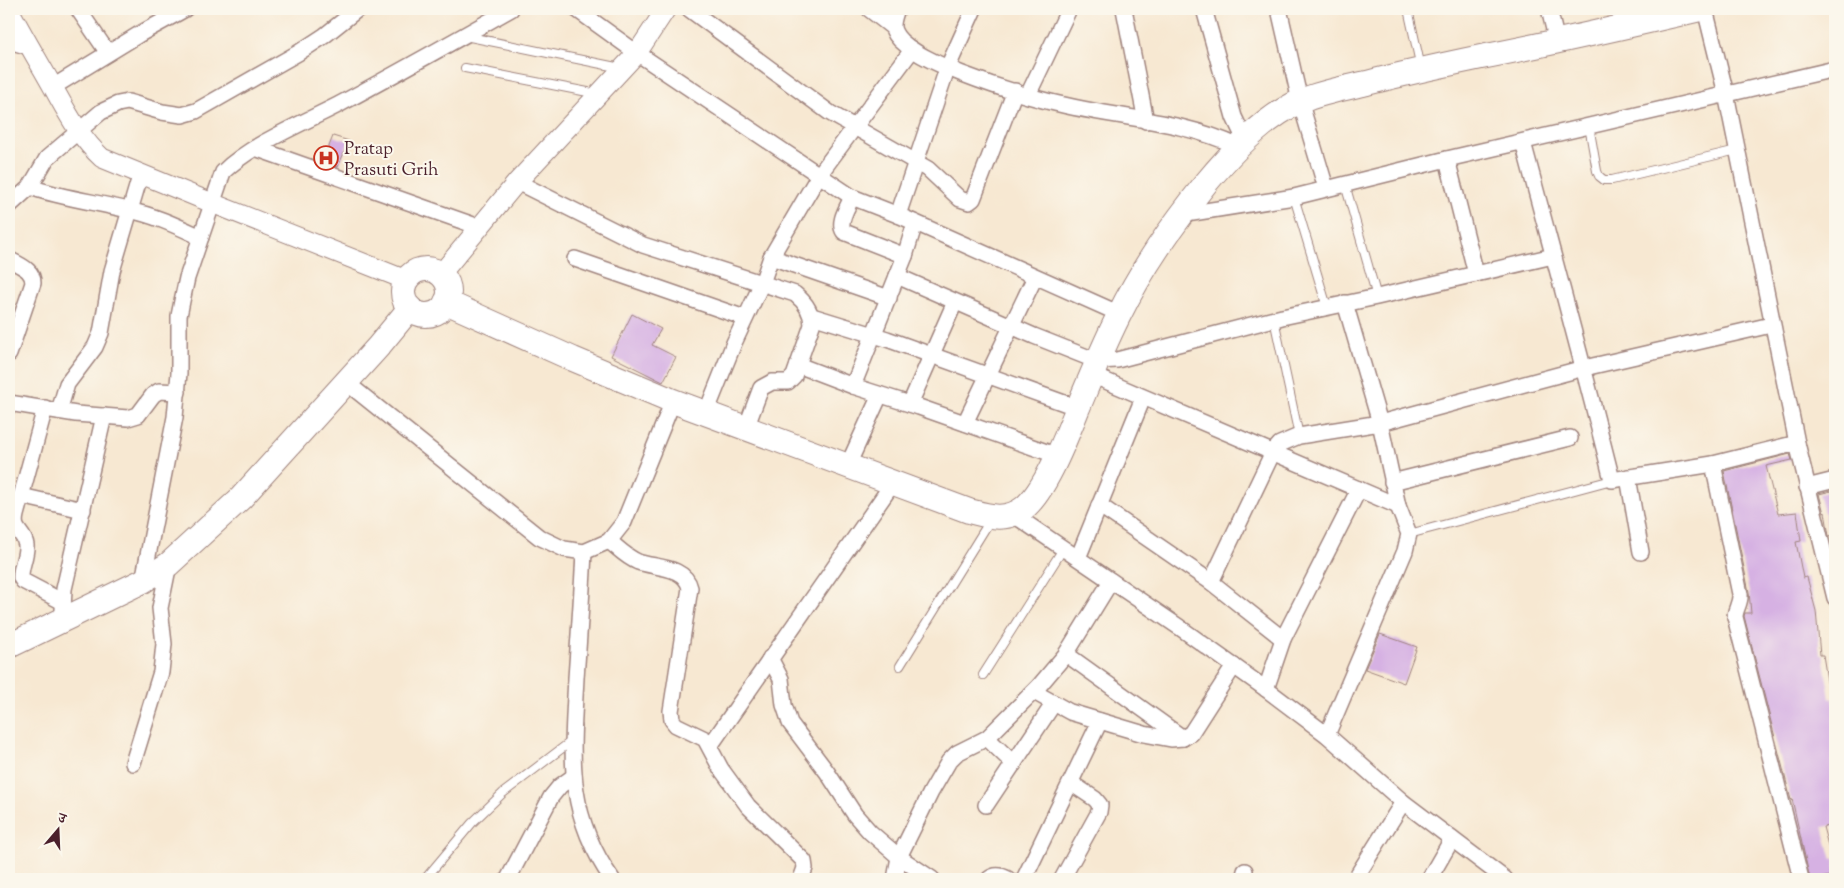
<svg xmlns="http://www.w3.org/2000/svg" width="1844" height="888" font-family="'Sorts Mill Goudy','Noto Serif Devanagari',serif">
<rect width="100%" height="100%" fill="#fbf7ec"/>
<filter id="ink" filterUnits="userSpaceOnUse"><feTurbulence type="fractalNoise" baseFrequency=".02" numOctaves="2"/><feDisplacementMap in="SourceGraphic" scale="10" xChannelSelector="R" yChannelSelector="G"/><feConvolveMatrix kernelMatrix="1 2 1 2 8 2 1 2 1" color-interpolation-filters="sRGB"/></filter>
<filter id="wash" filterUnits="userSpaceOnUse"><feTurbulence type="fractalNoise" baseFrequency=".0096" numOctaves="4" result="noise"/><feDisplacementMap in="SourceGraphic" scale="20" xChannelSelector="R" yChannelSelector="G"/><feGaussianBlur stdDeviation="1.12" result="paint"/><feColorMatrix in="noise" values="0 0 0 0 0 0 0 0 0 0 0 0 0 0 0 0 0 1.4 0 .05"/><feComposite in="paint" operator="in"/></filter>
<g filter="url(#wash)">
<rect width="100%" height="100%" fill="#f7e8d2"/>
<g id="blocks">
<!-- building -->
<g fill="#d6b1e3">
<path d="M333,136L349,141L338,167L323,162Z"/>
<path d="M632,314L661,329L652,345L676,357L663,382L611,356Z"/>
<path d="M1790,454L1792,460L1766,466L1778,514L1797,512L1801,541L1796,542L1803,578L1807,577L1816,611L1820,655H1823L1830,699L1833,698L1835,706V825L1823,827L1832,860L1835,859V875L1815,879H1810L1792,799L1791,800L1744,616L1745,613H1751L1749,592L1724,471Z"/>
<path d="M1835,490V535L1829,536L1825,512L1824,513L1819,494Z"/>
<path d="M1380,634L1417,647L1404,683L1365,669Z"/>
</g>
</g>
</g>
<g filter="url(#ink)">
<use href="#blocks" fill-opacity="0" stroke="#a0847e" stroke-width="1"/>
<g fill="none" stroke-linecap="round" stroke-linejoin="round">
<!-- service casing -->
<g stroke="#a0847e" stroke-width="10">
<g id="service">
<path d="M1408,9L1421,68"/>
<path d="M465,36L621,68"/>
<path d="M465,68L598,94"/>
<path d="M1589,126L1597,171L1599,176L1604,180H1612L1737,150"/>
<path d="M1345,184L1377,297"/>
<path d="M1294,197L1327,307"/>
<path d="M1274,319L1299,436"/>
<path d="M1409,534L1612,480"/>
<path d="M900,666L991,519"/>
<path d="M983,675L1063,549"/>
<path d="M425,879L472,823L503,793L573,740"/>
</g>
</g>
<!-- minor casing -->
<g stroke="#a0847e" stroke-width="18">
<g id="minor">
<path d="M78,9L108,53"/>
<path d="M576,9L637,53L819,175L852,197L898,215"/>
<path d="M689,9L830,113L928,169L960,199L969,202L973,199L1015,91"/>
<path d="M869,9L892,27"/>
<path d="M897,9C895,15 891,24 894,31C905,60 1012,92 1043,100C1107,118 1178,118 1239,147"/>
<path d="M974,9L947,69L898,215L1120,314"/>
<path d="M1124,9L1146,121"/>
<path d="M1204,9L1234,117L1245,140"/>
<path d="M1279,9L1300,101L1326,188"/>
<path d="M1549,9L1557,42"/>
<path d="M1705,9L1726,94L1797,443L1835,598"/>
<path d="M9,41L29,47"/>
<path d="M53,87L138,35L185,9"/>
<path d="M1028,95L1069,9"/>
<path d="M1523,142C1553,255 1584,367 1612,480L1713,464L1797,443"/>
<path d="M255,148L479,227"/>
<path d="M1447,159L1476,274"/>
<path d="M517,182L643,245L795,294C805,302 812,312 812,325L794,376L788,382H772L761,388L746,428"/>
<path d="M30,187C62,198 95,202 128,210C154,215 177,226 201,237"/>
<path d="M852,197C848,207 837,222 844,232L905,256"/>
<path d="M9,206L30,187L47,158L101,112L118,104L128,102L162,112L182,115L196,111L298,53L324,36L358,9"/>
<path d="M1180,215L1294,197L1447,159L1835,69"/>
<path d="M771,257L889,298"/>
<path d="M9,259C20,266 33,269 33,283L9,354"/>
<path d="M575,259L745,318"/>
<path d="M897,276L1034,336L1097,361L1117,360L1282,317L1377,297L1553,256"/>
<path d="M812,316L887,339L1078,408"/>
<path d="M798,365L853,386L919,407L1058,456"/>
<path d="M1092,375L1398,506"/>
<path d="M347,383L539,537L564,549L584,552L609,541L624,522L673,401"/>
<path d="M853,386L905,256L915,223"/>
<path d="M9,403L76,414L128,418L138,415L153,395L159,391L178,392"/>
<path d="M910,404L955,302"/>
<path d="M45,408L16,515C12,532 24,531 26,545C27,556 20,567 21,578L23,581L63,602"/>
<path d="M59,411L67,384L95,347L101,333L112,271L141,173"/>
<path d="M706,413L734,343L762,283L771,257L819,175L912,50"/>
<path d="M965,423L1035,277"/>
<path d="M1713,464L1740,594C1741,603 1735,609 1735,617L1801,879"/>
<path d="M848,465L880,395"/>
<path d="M1628,477L1641,552"/>
<path d="M1392,482L1570,438"/>
<path d="M1807,487L1835,480"/>
<path d="M21,496L83,510"/>
<path d="M1099,505L1211,582L1283,639"/>
<path d="M1014,515L1179,627L1266,689L1327,735L1403,802L1505,879"/>
<path d="M609,541C618,548 626,557 638,562C656,568 685,566 690,588L671,711L672,720L676,725L705,739L721,769L748,806L804,861L805,868L801,879"/>
<path d="M584,552C582,594 579,636 576,678C572,756 565,812 612,879"/>
<path d="M1078,558L1143,398"/>
<path d="M143,581L175,417L179,373V316L182,301L187,278L223,172C250,145 303,123 338,105C396,74 454,41 511,9"/>
<path d="M1211,582L1273,452L1280,444L1299,436L1380,423L1584,368L1771,325"/>
<path d="M63,610L64,589L104,416"/>
<path d="M1066,654L1183,738"/>
<path d="M770,658L781,679L784,705L790,723L827,772L855,815L870,832L899,857L932,879"/>
<path d="M1266,689L1283,639L1359,489"/>
<path d="M1034,692L1070,712L1144,734L1171,739L1183,738L1191,733L1234,666"/>
<path d="M1327,735L1405,551L1409,534L1398,506L1380,423L1345,303"/>
<path d="M987,738L1014,764"/>
<path d="M710,746L893,483"/>
<path d="M133,763L161,672L164,644L160,608L169,564"/>
<path d="M986,805L1054,703"/>
<path d="M508,879L551,797L560,786L574,776"/>
<path d="M895,879L899,857L931,792L949,761L957,753L987,738L1039,686L1066,654L1111,581"/>
<path d="M989,879C995,874 1001,875 1008,879"/>
<path d="M1024,879L1100,721"/>
<path d="M1062,879L1099,812L1100,805L1095,799L1071,783"/>
<path d="M1243,879L1245,871"/>
<path d="M1355,879L1403,802"/>
<path d="M1429,879L1452,839"/>
</g>
</g>
<!-- tertiary casing -->
<g stroke="#a0847e" stroke-width="21">
<g id="tertiary">
<path d="M9,9C23,36 39,62 54,89C68,114 81,139 102,158L212,203L406,280"/>
<path d="M440,275L517,182L637,53L666,9"/>
</g>
</g>
<!-- primary casing -->
<g stroke="#a0847e" stroke-width="26">
<g id="primary">
<circle cx="426" cy="292" r="23"/>
<path d="M446,302L573,359L673,401L969,511C988,516 1006,522 1024,508C1046,490 1066,437 1077,410C1090,379 1103,347 1118,317C1143,266 1171,227 1206,183C1230,154 1266,116 1301,101C1322,92 1345,88 1367,83C1405,73 1443,65 1481,57C1554,43 1627,26 1700,9"/>
<path d="M9,646L143,581L169,564L241,498L378,347L410,308"/>
</g>
</g>
<!-- service -->
<use href="#service" stroke="#fff" stroke-width="8"/>
<!-- minor -->
<use href="#minor" stroke="#fff" stroke-width="15"/>
<!-- tertiary -->
<use href="#tertiary" stroke="#fff" stroke-width="19"/>
<!-- primary -->
<use href="#primary" stroke="#fff" stroke-width="24"/>
</g>
</g>
<!-- icons -->
<defs>
<g id="hospital-ring" transform="scale(1.25)"><circle r="9.5" fill="#fbf7ec" stroke="#c8321e" stroke-width="1.5"/><path d="M-5-5h3v3.5h4V-5h3V5h-3V1.5h-4V5h-3Z" fill="#c8321e"/></g>
</defs>
<g fill-rule="evenodd">
<use href="#hospital-ring" x="326" y="158"/>
</g>
<g text-anchor="middle" stroke-width="4" stroke-linejoin="round" paint-order="stroke">
<!-- poi labels -->
<g font-size="18" fill="#4a1f2b" stroke="#fbf7ec" text-anchor="start">
<text x="344" y="154">Pratap<tspan x="344" dy="21">Prasuti Grih</tspan></text>
</g>
</g>
<!-- margin -->
<rect width="1844" height="888" fill="none" stroke="#fbf7ec" stroke-width="30"/>
<!-- north arrow -->
<g transform="translate(58 830) rotate(19)" stroke="#fbf7ec" stroke-width="4" paint-order="stroke">
<path d="M0-4L9 19L0 12L-9 19Z" fill="#4a1f2b"/>
<text y="-8" font-size="14" font-weight="bold" text-anchor="middle" fill="#4a1f2b">उ</text>
</g>
</svg>
